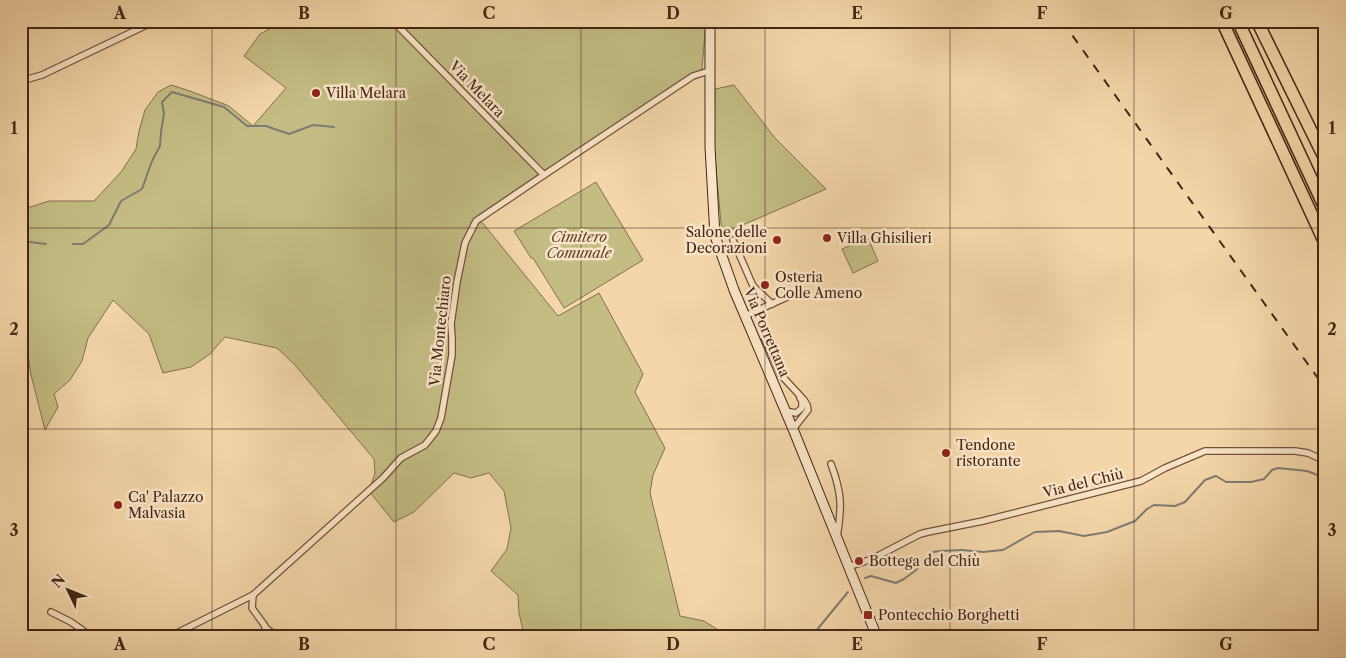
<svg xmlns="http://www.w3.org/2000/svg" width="1346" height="658" font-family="'Libre Caslon Text',serif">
<rect width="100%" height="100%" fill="#f4d6a8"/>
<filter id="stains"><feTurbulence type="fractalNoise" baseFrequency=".004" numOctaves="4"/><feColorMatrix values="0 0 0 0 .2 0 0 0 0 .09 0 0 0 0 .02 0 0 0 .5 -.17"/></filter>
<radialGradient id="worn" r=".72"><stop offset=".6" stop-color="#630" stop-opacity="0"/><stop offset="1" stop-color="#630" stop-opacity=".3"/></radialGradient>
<!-- green -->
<g fill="#c3bc83" stroke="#84704e">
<path d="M284,21H706L702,69L580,149L545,170L477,216L558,316L599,293L643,374L635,392L665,448L653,475L650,493L680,616L704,621L723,633L725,637H582L581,635L574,637H542L540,631L524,635L519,613L518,595L491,571L507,549L511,528L504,491L489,473L471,478L454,473L414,512L394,522L369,491L375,473L374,459L295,365L277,348L225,337L210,354L191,367L163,373L149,334L113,300L88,338L82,361L70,380L54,394L58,407L45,430L31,375L26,342L21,340V210L49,201H94L121,172L136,149L139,131L145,110L158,92L171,85L190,91L229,106L253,126L286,88L244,56L260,34Z"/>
<path d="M734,85L775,138L826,189L722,234L714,147L715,89Z"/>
<path d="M596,182L643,260L564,308L533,258H531L514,231Z"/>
<path d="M868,238L878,261L853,273L842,249Z"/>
</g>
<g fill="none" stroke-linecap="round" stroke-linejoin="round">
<!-- stream -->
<g stroke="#7c7c75" stroke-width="2">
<path d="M21,241L46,244"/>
<path d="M73,244H83L109,225L121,201L142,189L152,161L160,146L161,132L164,114L162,102L172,92L224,107L247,126H266L289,134L313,125L334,127"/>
<path d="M865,578L871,576L896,583L904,579L916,570L933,552L941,551L962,550L983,552L1003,550L1035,532L1059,531L1084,536L1107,532L1135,521L1147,509L1154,505L1175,506L1185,502L1205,480L1216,476L1226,482H1251L1264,479L1272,470L1278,468L1307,471L1325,478"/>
<path d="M811,637L848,592"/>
</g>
<!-- street casing -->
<g stroke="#72513c" stroke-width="8">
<g id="street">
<path d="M393,21L544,175"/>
<path d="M710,23L723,21"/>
<path d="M21,81L42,75L155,21"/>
<path d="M733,240L753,286L772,304"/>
<path d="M745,316L796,293"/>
<path d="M768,333L765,339L781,375L804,400L807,405L808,410L793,429"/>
<path d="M785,411L796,413L802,408V401L800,398"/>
<path d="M831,464C842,493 842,507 837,537"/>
<path d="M848,567L872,559L920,534L928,532L983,521L1141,481L1165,468L1205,451H1295L1308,453L1325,461"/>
<path d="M51,612L71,622L92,637"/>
<path d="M265,627L277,637"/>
<path d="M169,637L253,595"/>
<path d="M267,637L265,626L252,608L253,595L383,478L401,458L425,445L436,431L441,418L452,355V338L451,324L457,282L465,243L476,221L544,175L693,76L709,71"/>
</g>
</g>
<!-- secondary casing -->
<g stroke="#462518" stroke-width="11">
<path id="secondary" d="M710,21V147L715,236L734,290L793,429L877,637"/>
</g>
<!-- highway casing -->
<g stroke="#462518" stroke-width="14">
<g id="highway">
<path d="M1222,21L1325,243"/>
<path d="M1238,21L1325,208"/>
<path d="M1257,21L1325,159"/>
</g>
</g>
<!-- street -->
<use href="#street" stroke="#f8e4c6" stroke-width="5.5"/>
<!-- secondary -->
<use href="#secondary" stroke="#f8e4c6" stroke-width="9"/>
<!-- highway -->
<use href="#highway" stroke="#f4d6a8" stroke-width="11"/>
<!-- rail -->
<path stroke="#462518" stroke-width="2" stroke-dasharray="9 9" stroke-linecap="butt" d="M1062,21L1325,388"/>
</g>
<!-- grid -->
<path fill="none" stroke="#462518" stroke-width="1" stroke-opacity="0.55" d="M212,21V637M396,21V637M581,21V637M765,21V637M950,21V637M1134,21V637M21,228H1325M21,429H1325"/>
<!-- markers -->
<g fill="#8f2418" stroke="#f8e4c6" stroke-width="2">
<circle cx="316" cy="93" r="5"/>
<circle cx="827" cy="238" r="5"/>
<circle cx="777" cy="240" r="5"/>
<circle cx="765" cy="285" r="5"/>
<circle cx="946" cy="453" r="5"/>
<circle cx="118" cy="505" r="5"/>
<circle cx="859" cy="561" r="5"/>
<rect x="863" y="610" width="10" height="10" rx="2.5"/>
</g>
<g text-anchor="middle" stroke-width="5" stroke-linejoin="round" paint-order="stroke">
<!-- street labels -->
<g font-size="14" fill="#462518" stroke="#f8e4c6">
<text transform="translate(477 89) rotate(46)" y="5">Via Melara</text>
<text transform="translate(440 331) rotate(-84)" y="5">Via Montechiaro</text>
<text transform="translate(767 332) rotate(67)" y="5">Via Porrettana</text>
<text transform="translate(1083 483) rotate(-14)" y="5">Via del Chiù</text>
</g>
<!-- poi labels -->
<g font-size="14" fill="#462518" stroke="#f8e4c6" text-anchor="start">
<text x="326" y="98">Villa Melara</text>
<text x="767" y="237" text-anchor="end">Salone delle<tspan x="767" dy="16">Decorazioni</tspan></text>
<text x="837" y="243">Villa Ghisilieri</text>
<text x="775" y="282">Osteria<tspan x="775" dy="16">Colle Ameno</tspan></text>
<text x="956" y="450">Tendone<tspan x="956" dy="16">ristorante</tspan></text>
<text x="128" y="502">Ca' Palazzo<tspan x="128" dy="16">Malvasia</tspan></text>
<text x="869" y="566">Bottega del Chiù</text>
<text x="878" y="620">Pontecchio Borghetti</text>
</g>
<!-- park labels -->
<g font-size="14" font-style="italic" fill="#5f432d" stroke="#f8e4c6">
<text x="579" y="242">Cimitero<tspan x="579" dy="16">Comunale</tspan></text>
</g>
</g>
<!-- margin -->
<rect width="1346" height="658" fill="none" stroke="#f4d6a8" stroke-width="55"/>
<!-- north arrow -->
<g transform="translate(68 590) rotate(313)" stroke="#f8e4c6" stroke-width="4" paint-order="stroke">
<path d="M0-4L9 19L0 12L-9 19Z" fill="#462518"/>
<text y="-8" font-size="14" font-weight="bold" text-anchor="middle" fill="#462518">N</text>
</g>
<rect x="28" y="28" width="1290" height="602" fill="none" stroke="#462518" stroke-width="2"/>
<g font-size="16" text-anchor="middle" font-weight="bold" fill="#462518">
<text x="120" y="19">A</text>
<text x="304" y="19">B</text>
<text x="489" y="19">C</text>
<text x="673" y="19">D</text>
<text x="857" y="19">E</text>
<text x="1042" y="19">F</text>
<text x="1226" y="19">G</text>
<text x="14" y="134">1</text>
<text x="1332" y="134">1</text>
<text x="14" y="335">2</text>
<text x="1332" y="335">2</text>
<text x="14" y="536">3</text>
<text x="1332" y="536">3</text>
<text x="120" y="650">A</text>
<text x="304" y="650">B</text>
<text x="489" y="650">C</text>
<text x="673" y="650">D</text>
<text x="857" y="650">E</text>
<text x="1042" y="650">F</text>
<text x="1226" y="650">G</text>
</g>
<rect width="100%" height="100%" filter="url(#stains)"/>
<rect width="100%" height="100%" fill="url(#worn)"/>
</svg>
